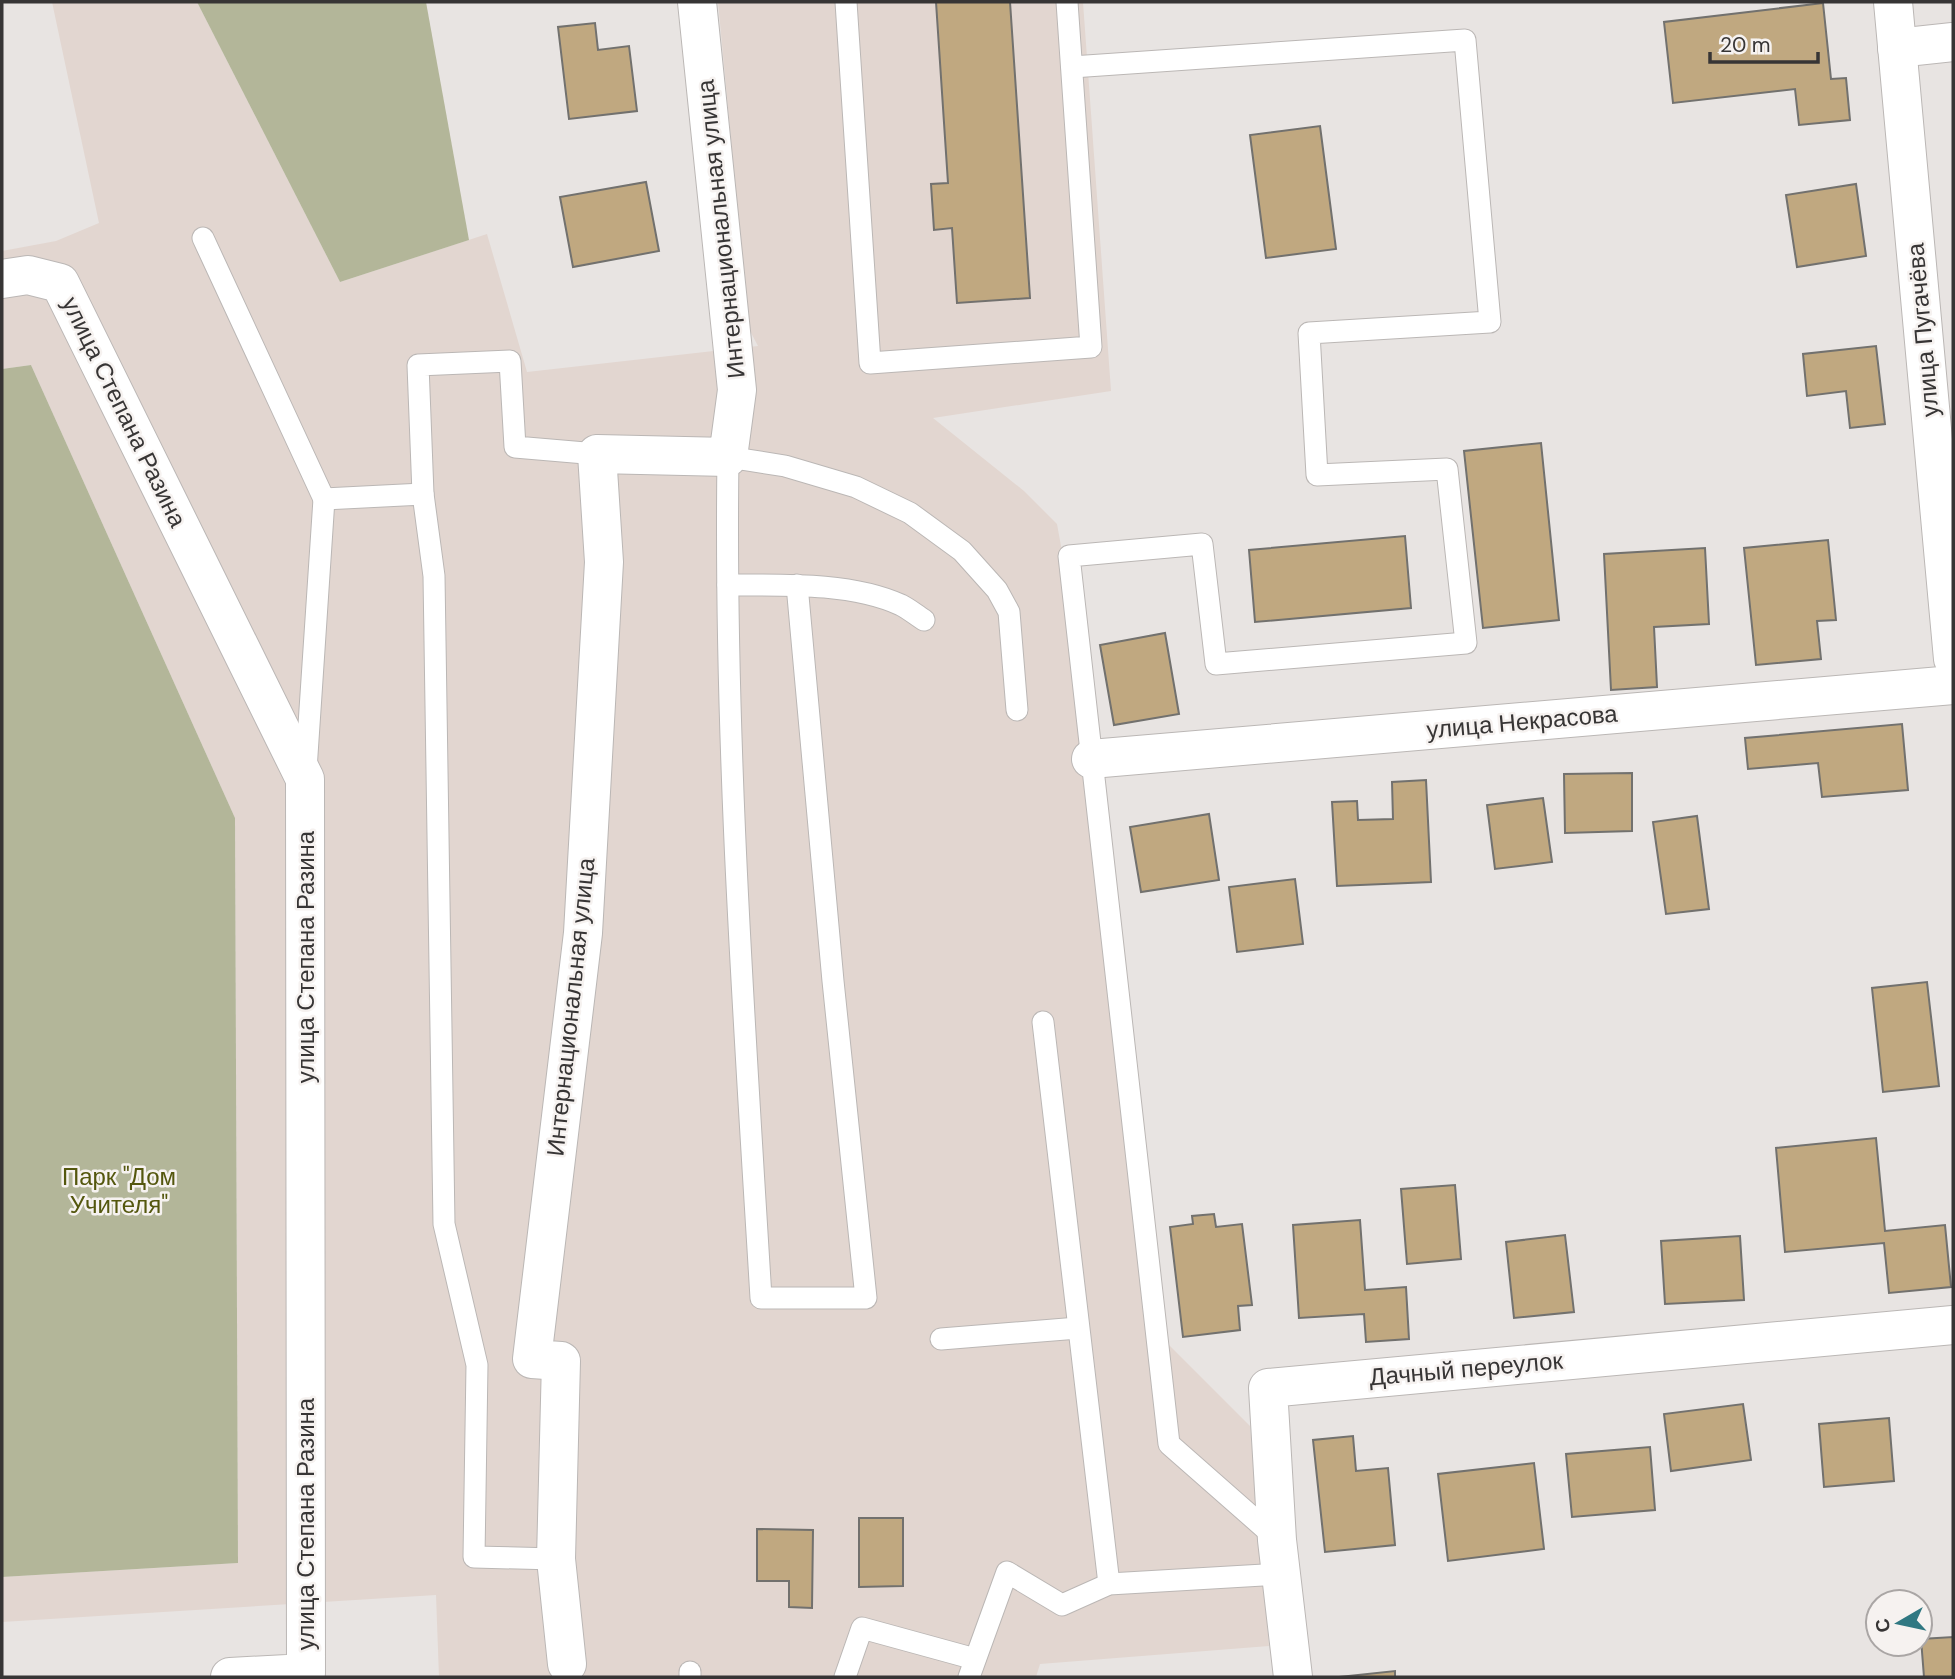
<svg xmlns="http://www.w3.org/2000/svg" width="1955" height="1679" font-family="'DM Sans',sans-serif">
<rect width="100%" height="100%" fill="#e8e4e2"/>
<!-- built -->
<path fill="#e2d6d0" d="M52,2H197L340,282L487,234L527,372L758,346L749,329L718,2H1083L1111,391L933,418L1024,491L1057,524L1087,689L1168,1344L1250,1426L1269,1646L1040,1664L1036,1677H439L436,1595L2,1622V1577L238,1563L235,818L31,365L2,369V251L56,241L99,223Z"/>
<!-- green -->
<g fill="#b3b699">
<path d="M197,2H426L469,240L340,282Z"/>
<path d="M31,365L235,818L238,1563L2,1577V369Z"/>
</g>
<!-- building -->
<g fill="#c0a880" stroke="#72716e" stroke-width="2">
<path d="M936,2H1010L1030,298L957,303L952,228L934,230L931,184L948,183Z"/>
<path d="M1823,3L1831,79L1846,78L1850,120L1799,125L1795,89L1673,103L1664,22Z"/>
<path d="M595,23L598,50L629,46L637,111L569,119L558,27Z"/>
<path d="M1320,126L1336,249L1266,258L1250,135Z"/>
<path d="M646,182L659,251L573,267L560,197Z"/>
<path d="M1856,184L1866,256L1797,267L1786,195Z"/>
<path d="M1876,346L1885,424L1850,428L1846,391L1807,396L1803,354Z"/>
<path d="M1541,443L1559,620L1483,628L1464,451Z"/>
<path d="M1405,536L1411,608L1255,622L1249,550Z"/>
<path d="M1828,540L1836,620L1817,621L1821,659L1756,665L1744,548Z"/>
<path d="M1705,548L1709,624L1654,627L1657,687L1611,690L1604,554Z"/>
<path d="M1165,633L1179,714L1114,725L1100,645Z"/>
<path d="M1902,724L1908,790L1822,797L1818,763L1748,769L1745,738Z"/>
<path d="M1632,773V831L1565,833L1564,774Z"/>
<path d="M1426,780L1431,882L1337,886L1332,802L1357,801L1358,820L1393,819L1392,782Z"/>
<path d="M1543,798L1552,862L1495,869L1487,805Z"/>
<path d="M1209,814L1219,880L1141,892L1130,827Z"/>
<path d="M1697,816L1709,909L1666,914L1653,822Z"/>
<path d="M1295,879L1303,944L1237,952L1229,887Z"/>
<path d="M1927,982L1939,1086L1883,1092L1872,988Z"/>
<path d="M1876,1138L1885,1231L1945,1225L1951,1287L1889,1293L1884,1243L1785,1252L1776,1148Z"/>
<path d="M1455,1185L1461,1259L1407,1264L1401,1189Z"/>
<path d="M1214,1214L1216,1227L1242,1224L1252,1305L1238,1306L1240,1330L1183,1337L1170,1227L1193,1224L1192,1216Z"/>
<path d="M1360,1220L1365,1290L1406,1287L1409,1339L1366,1342L1364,1314L1299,1318L1293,1225Z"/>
<path d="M1565,1235L1574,1312L1514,1318L1506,1242Z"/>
<path d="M1740,1236L1744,1300L1665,1304L1661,1241Z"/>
<path d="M1743,1404L1751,1460L1671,1471L1664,1414Z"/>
<path d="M1889,1418L1894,1481L1824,1487L1819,1424Z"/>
<path d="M1353,1436L1356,1471L1388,1468L1395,1545L1325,1552L1313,1440Z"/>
<path d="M1650,1447L1655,1510L1572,1517L1566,1454Z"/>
<path d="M1534,1463L1544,1549L1448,1561L1438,1474Z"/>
<path d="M859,1518H903V1586L859,1587Z"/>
<path d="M757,1529L813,1530L812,1608L789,1607V1581H757Z"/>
<path d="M1953,1637V1677H1924L1921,1639Z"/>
<path d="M1395,1671V1677H1339Z"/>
</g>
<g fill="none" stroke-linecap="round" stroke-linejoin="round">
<!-- service casing -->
<g stroke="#bbb7b5" stroke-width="23">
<g id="service">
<path d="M846,2L870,363L1091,347L1067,2"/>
<path d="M1072,67L1465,40L1490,322L1309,333L1317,475L1447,469L1466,643L1216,664L1202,544L1069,556L1169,1444L1277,1539"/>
<path d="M203,238L324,499L423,494L434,576L444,1224L477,1365L474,1557L556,1559"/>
<path d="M423,494L418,365L510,361L515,447L597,454"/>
<path d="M728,585C781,585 851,582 901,605C909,609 916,615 924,620"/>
<path d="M797,585L833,981L866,1298H761C744,1018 724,737 728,457L785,466L856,487L910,513L962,551L997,590L1009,612L1017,710"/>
<path d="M306,770L324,499"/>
<path d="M1043,1022L1109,1584"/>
<path d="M941,1339L1078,1328"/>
<path d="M690,1672V1677"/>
<path d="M845,1677L862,1628L975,1659"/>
<path d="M969,1677L1007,1572L1062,1605L1109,1584L1281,1574"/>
</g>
</g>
<!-- minor casing -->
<g stroke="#bbb7b5" stroke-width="40">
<g id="minor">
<path d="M1897,48L1953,42"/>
<path d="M2,279L28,275L60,283L305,779L306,1673L230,1677"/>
<path d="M1091,759L1953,685"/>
<path d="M567,1664L556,1559L561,1361L532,1359L583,933L604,562L597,454L728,457L737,390L697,2"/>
<path d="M1293,1677L1277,1540L1268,1388L1953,1325"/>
</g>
</g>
<!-- tertiary casing -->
<g stroke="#bbb7b5" stroke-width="40">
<path id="tertiary" d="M1893,2L1953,659"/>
</g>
<!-- service -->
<use href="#service" stroke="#fff" stroke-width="21"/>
<!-- minor -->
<use href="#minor" stroke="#fff" stroke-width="38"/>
<!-- tertiary -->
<use href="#tertiary" stroke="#fff" stroke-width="38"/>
</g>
<g text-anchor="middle" stroke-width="5" stroke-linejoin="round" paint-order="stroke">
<!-- street labels -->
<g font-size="24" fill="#373535" stroke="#f6f2f0">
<text transform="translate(721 229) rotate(-96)" y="8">Интернациональная улица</text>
<text transform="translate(1923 330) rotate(-95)" y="8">улица Пугачёва</text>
<text transform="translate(124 412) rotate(64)" y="8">улица Степана Разина</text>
<text transform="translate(1522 722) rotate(-5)" y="8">улица Некрасова</text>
<text transform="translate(306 957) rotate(-90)" y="8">улица Степана Разина</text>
<text transform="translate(571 1007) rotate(-84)" y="8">Интернациональная улица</text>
<text transform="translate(1466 1369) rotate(-5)" y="8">Дачный переулок</text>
<text transform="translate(306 1524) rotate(-90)" y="8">улица Степана Разина</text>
</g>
<!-- park labels -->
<g font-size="24" fill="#54570e" stroke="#f6f2f0">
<text x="119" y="1185">Парк "Дом<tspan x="119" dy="28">Учителя"</tspan></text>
</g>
</g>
<!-- border -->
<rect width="1955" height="1679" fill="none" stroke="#373535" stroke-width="7"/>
<!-- north arrow -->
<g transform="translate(1899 1623) rotate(261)"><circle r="33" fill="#f6f2f0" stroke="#aaa6a5" stroke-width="2"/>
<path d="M0-5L12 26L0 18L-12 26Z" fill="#307882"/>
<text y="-10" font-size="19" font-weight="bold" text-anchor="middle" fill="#373535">С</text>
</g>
<!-- scale -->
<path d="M1710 52v10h108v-10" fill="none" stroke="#373535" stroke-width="3.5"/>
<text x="1720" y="52" font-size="21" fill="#373535" stroke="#f6f2f0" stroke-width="5" paint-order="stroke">20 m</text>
</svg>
